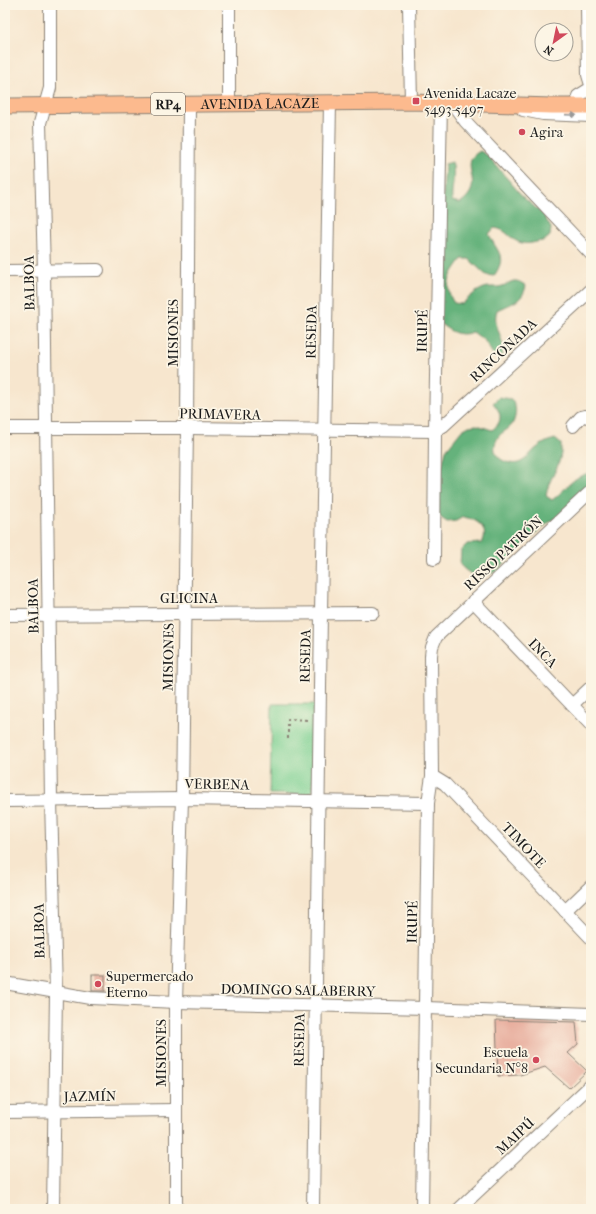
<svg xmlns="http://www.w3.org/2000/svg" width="596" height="1214" font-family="'IM FELL French Canon',serif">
<rect width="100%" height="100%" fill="#fcf5e5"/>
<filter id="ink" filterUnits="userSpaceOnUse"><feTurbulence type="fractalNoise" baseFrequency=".025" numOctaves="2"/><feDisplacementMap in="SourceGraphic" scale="8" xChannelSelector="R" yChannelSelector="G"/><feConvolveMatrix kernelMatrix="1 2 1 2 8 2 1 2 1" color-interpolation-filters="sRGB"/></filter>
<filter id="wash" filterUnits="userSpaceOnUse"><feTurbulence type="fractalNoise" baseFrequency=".012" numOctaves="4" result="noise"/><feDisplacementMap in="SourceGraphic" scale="16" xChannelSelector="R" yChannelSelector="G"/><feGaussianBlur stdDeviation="0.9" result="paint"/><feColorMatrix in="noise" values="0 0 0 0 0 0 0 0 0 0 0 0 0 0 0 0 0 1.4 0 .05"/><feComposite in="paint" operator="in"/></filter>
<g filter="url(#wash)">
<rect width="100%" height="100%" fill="#f7e6ce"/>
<!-- green -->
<path fill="#7cd092" stroke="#4c7657" d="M272,704H316L313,790L307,795L270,794Z"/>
<!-- forest -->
<g fill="#65b27c" stroke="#40674c">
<path d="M480,151L487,155L524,198L543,214L551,228L550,236L544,241C537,241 529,245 522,243C510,241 508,229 494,228L489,234C497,253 508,255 494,276L486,275L469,259H462C451,274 442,285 454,303L462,304C470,297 477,289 488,287C491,287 495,287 498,287C511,285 512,275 526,286C522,303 511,303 497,310C491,328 508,339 501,357L494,356L485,341L473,332C456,338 448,329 435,320L445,164L452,162C456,175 451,188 452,201L460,203C489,183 455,165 480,151Z"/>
<path d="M499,397C504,398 510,398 513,402C518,408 515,421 511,426C508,430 502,432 499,436C490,449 496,460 510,463C524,466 528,454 538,447C543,443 548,441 555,439L561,444C563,468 549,474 546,496L552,500C566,491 572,475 591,473V493L540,529L497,571C481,579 473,578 460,565L461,550L467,544L482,543C490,528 477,519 463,517L456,521L447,522L441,518L437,511L442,466L446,450L462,430L469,426L477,425L492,430C503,422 502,413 493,403Z"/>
</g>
<g id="blocks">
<!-- building -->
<g fill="#e6a797">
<rect x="92" y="975" width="13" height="16"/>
<path d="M496,1020L576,1022L578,1044L568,1053L587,1071L569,1088L545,1067L520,1075L498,1076Z"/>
</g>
</g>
</g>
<g filter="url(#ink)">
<use href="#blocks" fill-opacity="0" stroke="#8a8175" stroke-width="1"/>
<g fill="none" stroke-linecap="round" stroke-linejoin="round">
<!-- minor casing -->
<g stroke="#8a8175" stroke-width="14">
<g id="minor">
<path d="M50,5V88L40,123L44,270L51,801L56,992L53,1209"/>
<path d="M409,5L411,102"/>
<path d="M587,5L588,75L591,85"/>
<path d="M578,96L591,88"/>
<path d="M452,103L465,121L591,254"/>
<path d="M229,104V5"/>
<path d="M523,110L543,114L591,116"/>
<path d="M5,271L98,270"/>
<path d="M573,426L581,417L585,416L591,418"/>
<path d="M5,428H187L435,431L443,426L591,290"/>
<path d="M434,559L435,431L441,103"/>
<path d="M473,601L591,725"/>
<path d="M5,615L373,613"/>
<path d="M572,705L591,687"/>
<path d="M432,776L445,784L591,938"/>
<path d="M5,801L182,799L428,803"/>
<path d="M565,911L591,886"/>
<path d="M5,983L90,998L112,999L176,1002L426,1008L591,1014"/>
<path d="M5,1112L176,1110"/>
<path d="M176,1209V1002L182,799L187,428L189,104"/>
<path d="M313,1209L321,613L330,103"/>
<path d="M422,1209L428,803L432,776L431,656L432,647L436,637L591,491"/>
<path d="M459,1209L591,1085"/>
</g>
</g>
<!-- major casing -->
<g stroke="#8a8175" stroke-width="17">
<g id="major">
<path id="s1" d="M5,106L411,102L552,106H591"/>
</g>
</g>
<!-- path -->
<path stroke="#8a8175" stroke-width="2" stroke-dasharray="3 3" stroke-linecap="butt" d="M288,739V719L309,720"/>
<!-- minor -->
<use href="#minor" stroke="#fff" stroke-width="12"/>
<!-- major -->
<use href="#major" stroke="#fcba8e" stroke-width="15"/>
</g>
<!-- one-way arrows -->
<defs><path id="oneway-solid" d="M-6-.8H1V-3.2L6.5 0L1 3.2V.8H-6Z"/></defs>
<use fill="#999" href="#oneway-solid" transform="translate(571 115) rotate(3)"/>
</g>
<!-- markers -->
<g fill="#d1495b" stroke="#fcf5e5" stroke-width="1.5">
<rect x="412" y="97" width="8" height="8" rx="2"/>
<circle cx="522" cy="132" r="4"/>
<circle cx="98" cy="984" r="4"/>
<circle cx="536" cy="1060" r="4"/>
</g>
<g text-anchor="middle" stroke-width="3.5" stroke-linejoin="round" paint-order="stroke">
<!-- shield labels -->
<rect fill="#fcf5e5" stroke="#5f5d58" stroke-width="1" x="151" y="93" width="34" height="22" rx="3"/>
<g font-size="13" font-weight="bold" fill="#1c1c1c">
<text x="168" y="109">RP4</text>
</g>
<!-- poi labels -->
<g font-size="14" fill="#1c1c1c" stroke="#fcf5e5" text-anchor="start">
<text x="424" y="98">Avenida Lacaze<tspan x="424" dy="16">5493-5497</tspan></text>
<text x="530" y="137">Agira</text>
<text x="106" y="981">Supermercado<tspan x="106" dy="16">Eterno</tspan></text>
<text x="528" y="1057" text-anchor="end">Escuela<tspan x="528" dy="16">Secundaria N°8</tspan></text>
</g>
<!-- street labels -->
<g font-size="14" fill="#1c1c1c" stroke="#fcf5e5">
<text dy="5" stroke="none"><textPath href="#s1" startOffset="255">AVENIDA LACAZE</textPath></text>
<text transform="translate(29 283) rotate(-91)" y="5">BALBOA</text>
<text transform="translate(422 331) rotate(-89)" y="5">IRUPÉ</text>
<text transform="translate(311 332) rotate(-89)" y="5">RESEDA</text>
<text transform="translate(173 333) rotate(-90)" y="5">MISIONES</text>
<text transform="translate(503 350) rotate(-43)" y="5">RINCONADA</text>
<text transform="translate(220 414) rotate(1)" y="5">PRIMAVERA</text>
<text transform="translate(503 553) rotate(-43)" y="5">RISSO PATRÓN</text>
<text x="189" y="603">GLICINA</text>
<text transform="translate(33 606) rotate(-91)" y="5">BALBOA</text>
<text transform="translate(543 653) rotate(46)" y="5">INCA</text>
<text transform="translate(305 656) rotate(-89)" y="5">RESEDA</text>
<text transform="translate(168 657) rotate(-89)" y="5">MISIONES</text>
<text transform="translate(217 784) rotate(1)" y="5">VERBENA</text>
<text transform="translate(524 845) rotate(47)" y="5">TIMOTE</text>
<text transform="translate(412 922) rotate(-89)" y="5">IRUPÉ</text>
<text transform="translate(39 931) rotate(-91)" y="5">BALBOA</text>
<text transform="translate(298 990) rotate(1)" y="5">DOMINGO SALABERRY</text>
<text transform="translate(299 1040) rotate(-89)" y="5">RESEDA</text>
<text transform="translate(161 1053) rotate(-90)" y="5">MISIONES</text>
<text transform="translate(90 1096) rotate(-1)" y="5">JAZMÍN</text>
<text transform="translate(515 1136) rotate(-43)" y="5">MAIPÚ</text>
</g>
</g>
<!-- margin -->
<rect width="596" height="1214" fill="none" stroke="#fcf5e5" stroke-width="20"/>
<!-- north arrow -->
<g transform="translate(554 42) rotate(213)"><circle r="19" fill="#fcf5e5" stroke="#a29e95"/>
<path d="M0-3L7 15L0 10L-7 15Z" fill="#d1495b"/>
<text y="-6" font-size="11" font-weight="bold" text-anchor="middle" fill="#1c1c1c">N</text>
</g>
</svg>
